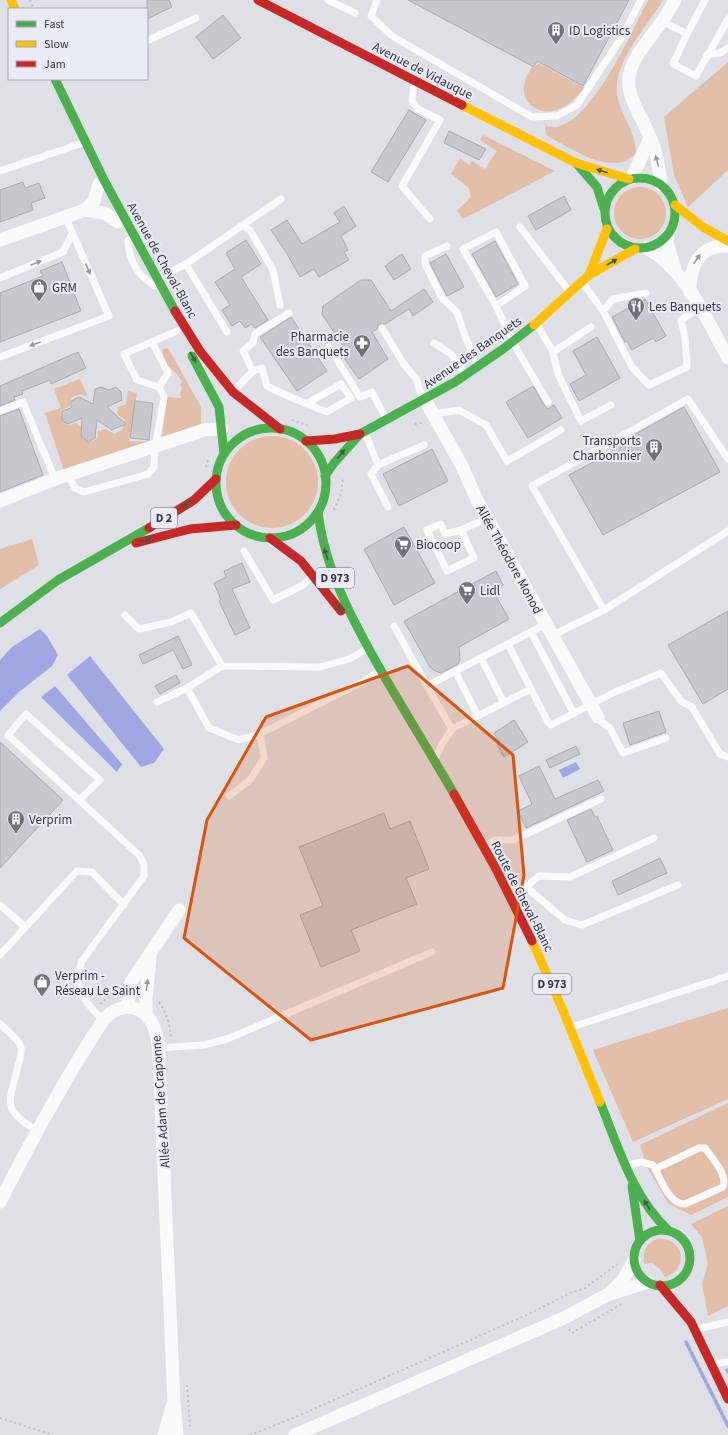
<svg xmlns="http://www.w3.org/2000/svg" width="728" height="1435" font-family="'Source Sans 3',sans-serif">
<rect width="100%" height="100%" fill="#dee0e6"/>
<!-- green -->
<g fill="#e2bda8">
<path d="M648,0H663C648,26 609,66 618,99C623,118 636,133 636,154C632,156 628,160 623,162C597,168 569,147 546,135L545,126C550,126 556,128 560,126C596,114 631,33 648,0Z"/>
<path d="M728,62V170L688,207L674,175L664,117Z"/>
<path d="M538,63L585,88C577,96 570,105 559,109C539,117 519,103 525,81C526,76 530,71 532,67L534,68Z"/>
<path d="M483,135L555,171L463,219L457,211L471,197L469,188L451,174L460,158L469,165L472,161L485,169L497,151L480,140Z"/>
<circle cx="640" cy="213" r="26"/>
<path d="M168,348L201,407V428L163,439L162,437L167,397L181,398L180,393L182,388L180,385L182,382C175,367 160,366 163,349Z"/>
<path d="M80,379L88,397L81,394L72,397L69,407L61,410L62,420L68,425L76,423L82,427L81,436L89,442L97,439L98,431L106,429L114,434L122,430L125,420L117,414L118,407L126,404L128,391L137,393L129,441L153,442L65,474L45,413L61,408L54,389Z"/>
<circle cx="272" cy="482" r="46"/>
<path d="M32,539L39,565L0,589V549Z"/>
<path d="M728,1008V1099L633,1142L593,1050Z"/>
<path d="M728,1103V1197L691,1215L668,1203L647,1167L640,1145Z"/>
<path d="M728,1206V1306L708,1316L702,1284L708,1264L702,1237L691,1224Z"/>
<path d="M657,1239C684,1236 690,1270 665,1277L660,1269L652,1263L644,1264C642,1252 646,1243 657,1239Z"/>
</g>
<!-- water -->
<g fill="#a2a7e4">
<path d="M40,629L47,636L58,655L52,666L19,692L0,711V660L12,647Z"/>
<path d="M90,656L164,749L154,763L141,767L67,675Z"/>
<path d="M55,686L122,764L117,772L41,697Z"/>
<path d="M576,762L580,769L563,778L559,770Z"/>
</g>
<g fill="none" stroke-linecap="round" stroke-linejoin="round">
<!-- stream -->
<g stroke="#a2a7e4" stroke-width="3.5">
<path d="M686,1342L728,1426"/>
<path d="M727,1370L728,1372"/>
</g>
</g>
<!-- building -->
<g fill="#c7c8cd" stroke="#a8aaae">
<path d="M147,0H169L172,7L147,19Z"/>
<path d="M408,0H629L583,86L537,61L534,67Z"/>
<path d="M223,15L241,38L213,59L196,37Z"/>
<path d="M409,110L426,120L388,182L371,172Z"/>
<path d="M449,131L486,149L479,160L444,143Z"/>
<path d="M23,182L25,188L39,183L45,198L31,203L33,210L0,222V190Z"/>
<path d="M564,196L571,210L536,230L528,216Z"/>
<path d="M344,206L356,226L341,236L348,250L344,252L349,260L319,277L314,269L300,277L286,252L271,230L287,220L302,244L340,222L334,213Z"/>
<path d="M246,240L261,264L241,277L268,320L255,328L252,324L245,328L240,321L232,326L222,310L230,305L215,282L235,269L226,253Z"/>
<path d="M495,241L518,284L496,297L472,254Z"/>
<path d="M402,254L411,269L394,280L385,266Z"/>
<path d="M446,254L464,287L447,296L430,263Z"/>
<path d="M62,262L81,311L0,342V293L43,276L40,271Z"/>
<path d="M361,280H371L391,311L424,289L433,302L413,316L409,309L385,324H379L377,329L372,332L388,359L359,379L340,352L345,349L322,314L323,306Z"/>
<path d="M645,299L666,336L656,342L653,338L632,350L627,341L625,342L612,317Z"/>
<path d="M291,317L327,371L297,391L260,337Z"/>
<path d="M597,337L620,378L579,401L570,384L586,375L573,351Z"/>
<path d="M78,352L86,368L51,384L50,380L22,391L23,394L14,397L15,400L0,406V386Z"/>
<path d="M533,386L544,405L548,409L554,405L562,418L528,438L506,402Z"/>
<path d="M101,387L109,390L116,387L121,392L122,400L107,407L126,424L112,430L97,420L95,438L88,442L81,436L82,418L68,424L62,420V411L71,408V401L79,397L93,404L95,389Z"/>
<path d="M135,401L153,403L149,440L130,438Z"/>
<path d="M684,407L720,472L603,535L569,475L612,452L614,446Z"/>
<path d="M19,409L43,475L0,492V416Z"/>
<path d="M432,449L448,481L399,506L383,474Z"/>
<path d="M404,527L435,583L394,605L364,549Z"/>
<path d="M242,563L250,582L232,589L250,628L235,635L219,601L221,600L214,583L226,577L224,571Z"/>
<path d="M496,571L503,585L493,591L509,619L459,647L460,659L458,664L441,673L435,671L430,667L404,621Z"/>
<path d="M728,611V689L703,704L668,645Z"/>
<path d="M178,636L192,665L183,669L173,650L143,664L139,655Z"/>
<path d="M176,675L180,683L160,694L155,686Z"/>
<path d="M659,711L666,732L630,745L623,723Z"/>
<path d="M514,720L528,742L504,757L497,745L500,743L494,733Z"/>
<path d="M0,742L63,800L0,868Z"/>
<path d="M576,746L580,754L550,768L546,760Z"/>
<path d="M539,766L555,799L598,780L604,791L526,828L518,811L532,804L519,776Z"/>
<path d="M591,809L595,817L597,816L613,850L587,862L567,820Z"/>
<path d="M384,813L390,829L410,821L429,869L406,878L417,904L351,930L360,951L321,967L300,915L323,906L299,847Z"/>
<path d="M660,858L667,873L618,895L612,881Z"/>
</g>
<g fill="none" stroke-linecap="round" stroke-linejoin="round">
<!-- path -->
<g stroke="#bec0c1" stroke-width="2" stroke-dasharray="2 3" stroke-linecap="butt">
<path d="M30,0L34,9"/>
<path d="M292,420L307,425"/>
<path d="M415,424L425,422"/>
<path d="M206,467L209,458"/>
<path d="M334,510L341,494L343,478"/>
<path d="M159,1002C167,1014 170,1024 171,1039"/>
<path d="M100,1004L117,990"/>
<path d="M569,1329L572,1333L622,1304"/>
<path d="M187,1385L190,1426"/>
<path d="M0,1418L53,1435"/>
<path d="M250,1435L298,1416L529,1314L570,1293L585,1288L617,1264"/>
</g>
<!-- lane -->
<g stroke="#fafafb" stroke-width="7">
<path d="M328,0L355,13"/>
<path d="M377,0L371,16L392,36L532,117L557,116L577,105L622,37L641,0"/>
<path d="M662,21L687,34L705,0"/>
<path d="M687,34L673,64L696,76L728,19"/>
<path d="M147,41L196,18"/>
<path d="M707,55L720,53L728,48"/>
<path d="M414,82L412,101L418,109L440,120L402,186L430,219"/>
<path d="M0,171L80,144"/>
<path d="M243,226L250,230L273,270L280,305"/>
<path d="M520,227L569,291"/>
<path d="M128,240C129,261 137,274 154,286"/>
<path d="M447,246L425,256V264L442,298L457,312L465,336L478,365"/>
<path d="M186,264L281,199"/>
<path d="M0,278L63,252L72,234"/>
<path d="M158,278L186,264L227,332"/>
<path d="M582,282L603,311L632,367L649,385L687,367L685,337L681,320L700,307"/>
<path d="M496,306L463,249L496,232L525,286L496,306L519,353L548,402"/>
<path d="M603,311L613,299L646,293"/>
<path d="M536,323L553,352L591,327"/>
<path d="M382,328L403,363L417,380L419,389L425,400"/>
<path d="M152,342L168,373L159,387L137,380L124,354L177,331"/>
<path d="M434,343L451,354L466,375"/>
<path d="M329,347L360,397L372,392L386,419"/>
<path d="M553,352L558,374L581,421L611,405"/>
<path d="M0,357L109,316L65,216"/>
<path d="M253,371L243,351L253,343L255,334L289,313"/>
<path d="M233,392L253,371L262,368L267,386C287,396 306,404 327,412L351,398L341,384L306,404"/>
<path d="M0,411L23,402L55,479"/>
<path d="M434,414L459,410L486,425L507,461L561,430"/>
<path d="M365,432L378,465L371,474L388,507"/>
<path d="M378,465L424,445"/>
<path d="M68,475L75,488L84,492L148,474L154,467L155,447L164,397L159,387"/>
<path d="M461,530L474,558L447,571L427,530L441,524L445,534L461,530L487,518"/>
<path d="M244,551L273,600L303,585L311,577"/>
<path d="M604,610L532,486L688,399L728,459"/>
<path d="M125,615L139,629L171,622L191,613L222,666L320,667L349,659L367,649"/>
<path d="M394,626L427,686L546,624"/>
<path d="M531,632L574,714"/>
<path d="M553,635L604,610L728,531"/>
<path d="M508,644L548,722L551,725L615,692L661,673L681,701L692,707L720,754L728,757"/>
<path d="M481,658L504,703"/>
<path d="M455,671L478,716"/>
<path d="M427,686L452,729L531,689"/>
<path d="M187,688L222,666"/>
<path d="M157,702L187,688L209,728L239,740L260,734"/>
<path d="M598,717L604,724L610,728L623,753L666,738"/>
<path d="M436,757L441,746L452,729"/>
<path d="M229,796L250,780L264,758L260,734L366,680L380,671"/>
<path d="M79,800L8,735L26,714L100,780L79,800L139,855L144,864V876L82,961C80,967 77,974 77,980C78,993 93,1013 104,1019"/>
<path d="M486,846L495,840H513L601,799"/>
<path d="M526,887L539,876L570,877L654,838"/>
<path d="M509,891L526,887L565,920L582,925L678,885"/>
<path d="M0,905L25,927"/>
<path d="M0,955L77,871L92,872L124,905"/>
<path d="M0,1024C6,1030 18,1038 21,1047C22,1053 20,1060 18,1066C10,1101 0,1109 36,1130"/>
<path d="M572,1027L728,976"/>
<path d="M157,1048L204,1045L227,1039L432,952"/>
<path d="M628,1165L641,1162L653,1165C660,1177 669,1205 685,1204L723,1187C728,1175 712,1158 705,1148H699L655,1169"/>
<path d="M697,1329L728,1322"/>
<path d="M713,1364L728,1362"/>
</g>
<!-- street -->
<g stroke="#fafafb" stroke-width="13">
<path d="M632,178L650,138"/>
<path d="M661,185C659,169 657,152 650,137C638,107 617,89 637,56C649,37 665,20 675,0"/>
<path d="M85,210L94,201L99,184"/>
<path d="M668,235L667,243L675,269"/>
<path d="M0,240L85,210L104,213L118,222"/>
<path d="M647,248C687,271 706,319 728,358"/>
<path d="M690,293C689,268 699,244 728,246"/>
<path d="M425,400L462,466L477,500L598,717"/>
<path d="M0,501L55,479L204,430L222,429"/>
<path d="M128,1007L131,982L179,910"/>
<path d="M146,1014V999L150,956"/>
<path d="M0,1202C32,1139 65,1078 104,1019C112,1011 123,1005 134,1008C163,1016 158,1058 160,1081L174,1402L177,1435"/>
<path d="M610,1293L623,1280L634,1260"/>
<path d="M164,1435L172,1407"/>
<path d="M295,1435L564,1318L607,1295L648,1282"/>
</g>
<!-- fast -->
<g stroke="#4caf50" stroke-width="9">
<path d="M55,79L104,180L175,311"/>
<path d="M576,163L597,187L604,209"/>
<circle cx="640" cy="213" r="35"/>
<path d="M192,356L219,407L224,454"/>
<circle cx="271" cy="483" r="55"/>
<path d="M325,476L334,463L360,434L455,382L503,349L534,325"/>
<path d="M318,512C325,571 354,623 383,674C406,714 431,754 454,794"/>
<path d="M0,623L58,580L149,528"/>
<path d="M600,1102C618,1146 632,1196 668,1230"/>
<path d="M632,1186L640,1241"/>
<circle cx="662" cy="1258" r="28"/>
</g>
<!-- slow -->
<g stroke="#ffc107" stroke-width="9">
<path d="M11,0L15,9"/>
<path d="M462,105L576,163L629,179"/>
<path d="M675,205L703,227L728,241"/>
<path d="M589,275L607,229"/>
<path d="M534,325L589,275L635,249"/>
<path d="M532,941L562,1008L600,1102"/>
</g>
<!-- jam -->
<g stroke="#c62828" stroke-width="9">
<path d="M258,0L462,105"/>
<path d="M175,311L200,351L233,392L280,429"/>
<path d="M306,441L335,439L360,434"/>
<path d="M149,528L194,500L216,479"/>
<path d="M270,538L301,561L341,611"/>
<path d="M136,543L190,529L236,525"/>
<path d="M454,794L496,869L532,941"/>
<path d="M660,1285L691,1322L728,1399"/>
</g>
</g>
<!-- one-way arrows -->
<defs><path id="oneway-solid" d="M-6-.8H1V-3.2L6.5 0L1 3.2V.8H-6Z"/></defs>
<g fill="#98999c">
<use href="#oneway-solid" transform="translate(657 161) rotate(-105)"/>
<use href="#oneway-solid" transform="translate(697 259) rotate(-55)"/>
<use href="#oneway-solid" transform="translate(36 263) rotate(-22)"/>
<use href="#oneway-solid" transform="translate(88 269) rotate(66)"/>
<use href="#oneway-solid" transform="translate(35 344) rotate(160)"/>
<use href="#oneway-solid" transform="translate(147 985) rotate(-84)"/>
</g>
<g fill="#3d5c42">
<use href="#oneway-solid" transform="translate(602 171) rotate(-162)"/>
<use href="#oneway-solid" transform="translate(612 262) rotate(-30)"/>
<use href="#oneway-solid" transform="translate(193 357) rotate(60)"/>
<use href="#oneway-solid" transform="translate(341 454) rotate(-50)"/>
<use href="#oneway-solid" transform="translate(187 504) rotate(147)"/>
<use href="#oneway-solid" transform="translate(146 540) rotate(-16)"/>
<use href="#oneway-solid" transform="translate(326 554) rotate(-109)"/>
<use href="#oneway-solid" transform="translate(339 607) rotate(53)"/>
<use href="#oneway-solid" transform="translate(647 1205) rotate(-121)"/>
</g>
<!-- marked area -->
<path fill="#d65611" fill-opacity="0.2" stroke="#d65611" stroke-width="3" stroke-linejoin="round" d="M408,666L513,755L524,875L503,988L311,1040L184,938L207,820L266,717Z"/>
<!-- icons -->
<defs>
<g id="building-pin" transform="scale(0.9)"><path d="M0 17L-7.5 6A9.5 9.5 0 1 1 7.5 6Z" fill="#717378" stroke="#e9ebf7"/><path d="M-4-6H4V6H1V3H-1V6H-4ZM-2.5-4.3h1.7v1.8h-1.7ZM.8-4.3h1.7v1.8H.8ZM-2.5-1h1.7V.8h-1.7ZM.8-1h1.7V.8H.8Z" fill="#fff"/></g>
<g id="shop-pin" transform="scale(0.9)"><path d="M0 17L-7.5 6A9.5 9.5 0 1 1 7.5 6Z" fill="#717378" stroke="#e9ebf7"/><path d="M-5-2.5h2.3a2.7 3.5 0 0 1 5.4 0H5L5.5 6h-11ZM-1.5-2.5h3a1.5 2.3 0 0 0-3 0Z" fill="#fff"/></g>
<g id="restaurant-pin" transform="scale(0.9)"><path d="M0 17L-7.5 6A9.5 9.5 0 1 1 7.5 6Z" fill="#717378" stroke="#e9ebf7"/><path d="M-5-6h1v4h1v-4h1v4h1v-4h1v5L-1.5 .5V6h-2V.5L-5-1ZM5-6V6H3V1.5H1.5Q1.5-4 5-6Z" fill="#fff"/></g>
<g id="pharmacy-pin" transform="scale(0.9)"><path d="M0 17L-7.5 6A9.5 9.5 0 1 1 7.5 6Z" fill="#717378" stroke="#e9ebf7"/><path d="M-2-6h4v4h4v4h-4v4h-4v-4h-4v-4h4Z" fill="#fff"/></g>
<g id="supermarket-pin" transform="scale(0.9)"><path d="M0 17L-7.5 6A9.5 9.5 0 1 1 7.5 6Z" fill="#717378" stroke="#e9ebf7"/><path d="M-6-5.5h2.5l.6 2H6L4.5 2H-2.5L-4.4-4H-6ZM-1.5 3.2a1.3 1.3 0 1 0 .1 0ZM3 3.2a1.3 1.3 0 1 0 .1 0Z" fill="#fff"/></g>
</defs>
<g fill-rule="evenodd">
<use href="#building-pin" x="556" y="30"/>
<use href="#shop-pin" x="39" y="287"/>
<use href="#restaurant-pin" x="636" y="306"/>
<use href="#pharmacy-pin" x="362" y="343"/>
<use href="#building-pin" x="654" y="447"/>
<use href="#supermarket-pin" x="403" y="544"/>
<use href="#supermarket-pin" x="467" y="590"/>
<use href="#building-pin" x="16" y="819"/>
<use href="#shop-pin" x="42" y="982"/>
</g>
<g text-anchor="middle" stroke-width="4" stroke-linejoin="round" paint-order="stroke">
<!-- shield labels -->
<g fill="#e9ebf7" stroke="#6c6e74" stroke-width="1">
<rect x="151" y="508" width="26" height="20" rx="3"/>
<rect x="316" y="568" width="38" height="20" rx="3"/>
<rect x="533" y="974" width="38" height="20" rx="3"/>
</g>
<g font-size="12" font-weight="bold" fill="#37383c">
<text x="164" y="522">D 2</text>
<text x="335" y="582">D 973</text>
<text x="552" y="988">D 973</text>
</g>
<!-- poi labels -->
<g font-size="13" fill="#37383c" stroke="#e9ebf7" text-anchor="start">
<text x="569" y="35">ID Logistics</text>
<text x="52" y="292">GRM</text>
<text x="649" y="311">Les Banquets</text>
<text x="349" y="341" text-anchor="end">Pharmacie<tspan x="349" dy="15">des Banquets</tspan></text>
<text x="641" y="445" text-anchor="end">Transports<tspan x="641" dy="15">Charbonnier</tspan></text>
<text x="416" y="549">Biocoop</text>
<text x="480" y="595">Lidl</text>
<text x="29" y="824">Verprim</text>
<text x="55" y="980">Verprim -<tspan x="55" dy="15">Réseau Le Saint</tspan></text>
</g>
<!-- street labels -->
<g font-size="13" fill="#37383c" stroke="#e9ebf7">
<text transform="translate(423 70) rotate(27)" y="5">Avenue de Vidauque</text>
<text transform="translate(163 260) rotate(61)" y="5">Avenue de Cheval-Blanc</text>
<text transform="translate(472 352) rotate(-35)" y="5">Avenue des Banquets</text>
<text transform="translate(510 559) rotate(61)" y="5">Allée Théodore Monod</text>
<text transform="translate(523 896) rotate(63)" y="5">Route de Cheval-Blanc</text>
<text transform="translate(160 1102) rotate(-94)" y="5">Allée Adam de Craponne</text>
</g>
</g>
<!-- legend -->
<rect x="8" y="8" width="140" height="72" fill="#e9ebf7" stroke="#a2a3ac"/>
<rect x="16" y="21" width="20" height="6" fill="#4caf50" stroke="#a2a3ac"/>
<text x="44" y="28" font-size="12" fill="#37383c">Fast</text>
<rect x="16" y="41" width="20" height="6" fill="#ffc107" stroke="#a2a3ac"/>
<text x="44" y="48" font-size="12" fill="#37383c">Slow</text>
<rect x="16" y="61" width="20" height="6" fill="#c62828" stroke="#a2a3ac"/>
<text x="44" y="68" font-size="12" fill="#37383c">Jam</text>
</svg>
